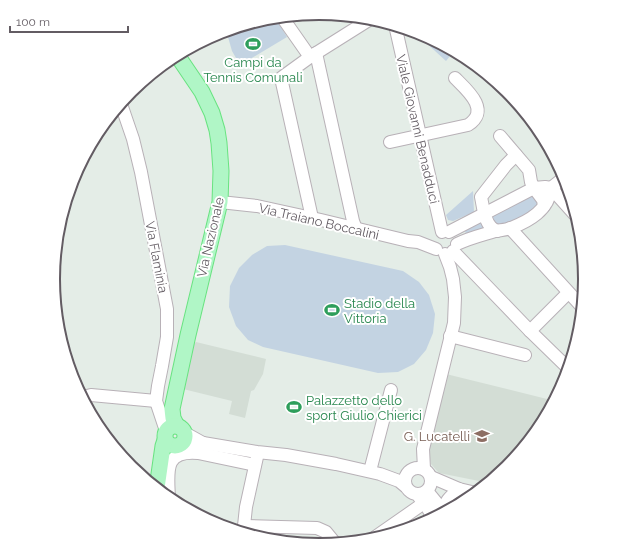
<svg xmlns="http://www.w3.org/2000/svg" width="639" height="558" font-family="Raleway,sans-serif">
<rect width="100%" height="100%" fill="#e4ede7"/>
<!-- education -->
<g fill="#d3ddd5">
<path d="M196,342L266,359L263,374L254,390L251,391L245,418L229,414L232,401L183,389L192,346Z"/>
<path d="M446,374L551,400L549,412L541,427L507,467L489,483L439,473L431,464L429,454L428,445Z"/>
</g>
<!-- green -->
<g fill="#c3d3e2">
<path d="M275,17L287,37L240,65L232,51L228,37L224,31L268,18Z"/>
<path d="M412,30L422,33L454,51L446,61Z"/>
<path d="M473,191L474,212L453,221L448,220L446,215Z"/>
<path d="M530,195C535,197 538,200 539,206L535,212L506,224L499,225L494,224L492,218L494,215Z"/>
<path d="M483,220L487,231L466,234L465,231L466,229Z"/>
<path d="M285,245L403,271L419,282L429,295L435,314L433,333L426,350L414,364L398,372L378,373L263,347L248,340L236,326L229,307L230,286L239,268L252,255L267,246Z"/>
</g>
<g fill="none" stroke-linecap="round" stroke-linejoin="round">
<!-- minor casing -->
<g stroke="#b8b1b7" stroke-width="14">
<g id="minor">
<path d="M282,17L310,57"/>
<path d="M395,25L442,232"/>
<path d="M316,53L353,221L356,229"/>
<path d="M121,104L133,139L141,172L167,309V337L162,366L158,386L156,401L166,431"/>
<path d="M500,136L529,170L531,182L534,188L543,200L544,206"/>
<path d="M390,142L468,125C491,110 467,90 455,78"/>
<path d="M551,188L577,217"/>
<path d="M220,202L257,206L321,220L408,241L418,242L436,249"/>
<path d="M312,218L281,78L310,57L372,18"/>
<path d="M510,228L583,308"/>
<path d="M497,231C495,230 493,229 491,227C484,220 483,206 481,197L506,165L516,155"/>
<path d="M449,232L534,188L545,187L551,188"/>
<path d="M457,244C469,238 482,235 495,231C500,230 506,230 511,228C529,221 549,210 551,188L565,177"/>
<path d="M453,251L530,331L569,369"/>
<path d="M530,331L568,293"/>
<path d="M450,336L525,355"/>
<path d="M83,399L84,397L91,395L156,401"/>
<path d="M185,433L203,443"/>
<path d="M179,446L203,443L257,452L286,455L336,464L380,474L399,481L405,486"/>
<circle cx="418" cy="481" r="13"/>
<path d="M424,469L423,449L454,323L455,297L453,279L450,267L445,254"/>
<path d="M370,471L391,390"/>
<path d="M431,477L459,489L476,493"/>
<path d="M427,491L436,502L443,513"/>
<path d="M419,497L427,507L433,518"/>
<path d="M169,498C168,472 163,450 198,453L255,465"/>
<path d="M444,512C444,501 451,496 459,489"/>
<path d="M244,526L317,528L326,532L335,543"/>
<path d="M245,533L244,526L246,507L257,457"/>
<path d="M371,540L424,503"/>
</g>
</g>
<!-- major casing -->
<g stroke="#68e380" stroke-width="17">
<g id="major">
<path d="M177,55L202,92L212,113L217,130L219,143L221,171L220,202L188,335L172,409L173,418L177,426"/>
<circle cx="175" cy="436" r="10"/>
<path d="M157,488L163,446L165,440"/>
</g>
</g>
<!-- minor -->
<use href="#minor" stroke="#fff" stroke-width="12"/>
<!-- major -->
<use href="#major" stroke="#b0f6c6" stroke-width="15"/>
</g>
<!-- icons -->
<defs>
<g id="stadium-bare" transform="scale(1.2)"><path d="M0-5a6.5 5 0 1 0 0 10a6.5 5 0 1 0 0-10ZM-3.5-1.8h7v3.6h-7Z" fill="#2e9e5b" stroke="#fff" stroke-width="2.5" paint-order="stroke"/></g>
<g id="school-bare" transform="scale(1.2)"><path d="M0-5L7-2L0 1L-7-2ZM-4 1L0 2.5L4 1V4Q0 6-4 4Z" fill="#8d6e63" stroke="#fff" stroke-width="2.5" paint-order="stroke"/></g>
</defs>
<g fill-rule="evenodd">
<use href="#stadium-bare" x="253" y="44"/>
<use href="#stadium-bare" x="332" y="310"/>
<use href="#stadium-bare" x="294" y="407"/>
<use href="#school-bare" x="482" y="436"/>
</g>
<g text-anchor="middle" stroke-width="4" stroke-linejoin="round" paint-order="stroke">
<!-- leisure labels -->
<g font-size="13" fill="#27864d" stroke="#fff" text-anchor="start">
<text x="253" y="67" text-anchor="middle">Campi da<tspan x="253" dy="15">Tennis Comunali</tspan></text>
<text x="344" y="308">Stadio della<tspan x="344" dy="15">Vittoria</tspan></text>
<text x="306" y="405">Palazzetto dello<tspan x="306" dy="15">sport Giulio Chierici</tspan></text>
</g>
<!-- street labels -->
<g font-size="13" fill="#635c63" stroke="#fff">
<text transform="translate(418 129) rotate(77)" y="5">Viale Giovanni Benadduci</text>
<text transform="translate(319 221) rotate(13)" y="5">Via Traiano Boccalini</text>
<text transform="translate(210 237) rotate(-77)" y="5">Via Nazionale</text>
<text transform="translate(157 257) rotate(79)" y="5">Via Flaminia</text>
</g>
<!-- education labels -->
<g font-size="13" fill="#785e54" stroke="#fff" text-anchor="end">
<text x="470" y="441">G. Lucatelli</text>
</g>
</g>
<!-- crop -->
<path d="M0 0H639V558H0ZM60 279a259 259 0 1 1 518 0a259 259 0 1 1-518 0Z" fill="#fff" fill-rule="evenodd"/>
<path fill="none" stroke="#635c63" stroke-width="2" d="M60 279a259 259 0 1 1 518 0a259 259 0 1 1-518 0Z"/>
<!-- scale -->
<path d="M10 26v6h118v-6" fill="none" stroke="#635c63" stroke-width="2"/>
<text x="16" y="26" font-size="12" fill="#635c63" stroke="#ffffff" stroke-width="3" paint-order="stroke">100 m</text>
</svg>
